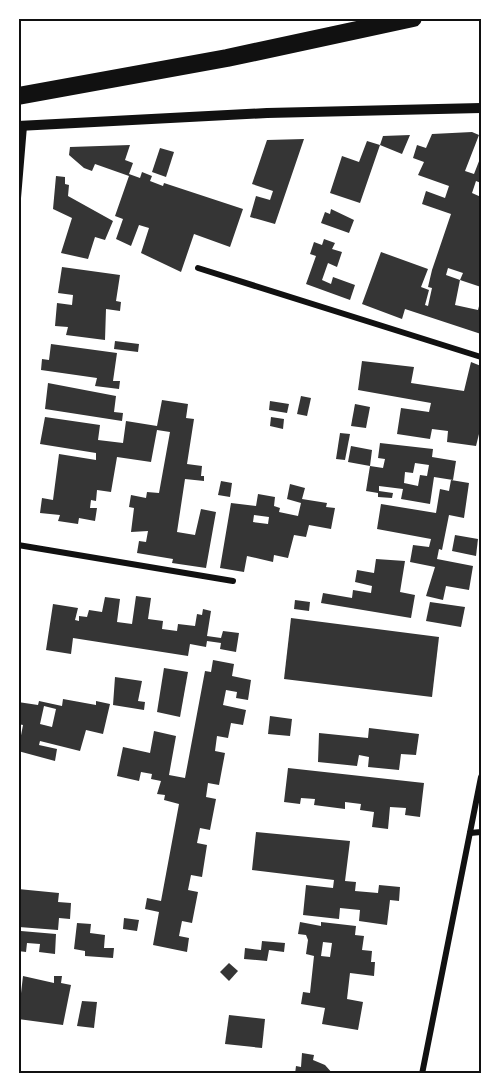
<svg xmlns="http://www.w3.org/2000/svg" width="499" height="1092" font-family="'Public Sans',sans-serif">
<rect width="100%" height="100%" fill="#fff"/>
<!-- building -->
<g fill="#353535" fill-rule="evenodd">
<path d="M472,132L479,135L465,171L474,174L481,156V183L476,181L472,193L481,197V287L460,280L463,273L448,268L446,275L460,280L455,305L478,310L481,298V334L405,309L402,319L362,304L381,252L428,269L421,287L429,290L425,305L428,306L432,288L428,287L432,270L451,214L422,204L426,191L445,198L449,186L418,175L424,162L413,158L417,145L426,148L432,134Z"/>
<path d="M410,135L402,154L380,145L360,203L330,193L342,156L359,162L367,141L380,145L383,136Z"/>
<path d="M304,139L275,224L250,217L256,196L270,200L273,191L252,184L267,140Z"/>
<path d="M130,145L125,160L133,163L129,174L140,178L142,172L152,176L150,181L163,186L164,183L243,209L230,247L194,234L181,272L141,253L149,228L139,225L131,246L116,239L123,219L115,216L129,176L95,164L92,171L84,168L69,155L70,147Z"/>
<path d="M160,148L174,152L166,177L152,172Z"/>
<path d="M56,176L65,177V184L69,185L68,196L113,221L105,240L95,237L88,259L61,253L72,218L53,209Z"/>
<path d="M331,209L354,220L349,233L321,223L325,212L330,214Z"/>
<path d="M324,239L335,243L332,249L342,252L337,267L328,263L322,280L331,284L333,277L355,285L350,300L306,284L316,256L310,254L314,242L322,245Z"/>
<path d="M62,267L120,275L116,301L121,302L120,311L106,309L105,340L66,335L68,327L55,326L57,303L72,305L73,295L58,293Z"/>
<path d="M115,341L139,344L138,352L114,349Z"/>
<path d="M51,344L117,353L113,381H120L119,389L95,386L97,378L41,370L42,359L49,360Z"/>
<path d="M362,361L414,367L411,383L464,391L471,362L481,366V426L476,446L447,442L448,431L432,429L430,439L397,434L401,408L429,412L431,403L358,390Z"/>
<path d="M48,383L116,396L114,412L123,413L122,421L45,409Z"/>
<path d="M301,396L311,398L307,416L297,414Z"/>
<path d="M162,400L188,404L186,418L194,419L187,464L202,466L201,476H204V481L185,479L177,532L195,535L201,509L216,512L206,568L172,563L173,559L137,553L139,541L146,542L148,531L131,532L134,508L129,507L131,495L146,498L147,492L159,493L170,432L157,430L151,462L117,457L111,492L97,490L96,501L91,500L90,508H97L95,521L79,518L78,524L58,521L60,515L40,513L42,498L53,500L59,454L96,460V453L40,444L45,417L100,425L98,440L123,443L126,421L157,426Z"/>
<path d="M270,401L289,404L287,413L269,410Z"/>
<path d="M355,404L370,407L366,428L351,426Z"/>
<path d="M271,417L284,419L283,429L270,426Z"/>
<path d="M340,433L350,434L345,460L336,459Z"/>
<path d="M380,443L433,449L432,457L456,461L453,480L434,477L430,504L401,499L403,489L379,486V491L393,493L392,498L378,497V493L366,491L370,466L383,468L385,459L378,458ZM415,463L429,465L427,476L420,475L418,486L404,483L405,472L413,473Z"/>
<path d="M351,446L372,450L370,466L348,462Z"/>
<path d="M451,480L469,483L464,518L449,515L442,550L439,549L437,559L473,566L469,590L446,586L443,600L426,596L435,567L410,562L413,545L429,547L431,539L377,529L381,504L436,513L440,489L449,491Z"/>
<path d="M221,481L232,483L230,497L218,495Z"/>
<path d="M290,484L305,488L302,499L327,503L326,507L335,508L331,529L309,525L306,537L294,535L288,558L274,555L273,562L247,556L244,572L220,568L231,503L256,506L258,494L275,497L274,506L280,508L279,512L298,516L301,503L287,499ZM254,515L269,517L268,524L253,522Z"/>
<path d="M455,535L478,539L476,556L452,551Z"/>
<path d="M376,559L405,561L400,592L415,595L411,618L321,603L323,593L352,598L353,590L371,593L372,586L355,582L357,570L374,573Z"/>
<path d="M136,596L151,598L148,619L163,621L162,629L177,631L178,624L195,626L197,614L202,615L203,609L211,611L207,636L221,638L223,631L239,633L236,652L220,649L221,643L207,641L206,647L190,644L188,656L73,638L71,654L46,650L53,604L78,608L75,620L79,621V616L87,617L89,610L102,612L105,597L120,599L117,622L132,624Z"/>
<path d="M295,600L310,602L309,611L294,609Z"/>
<path d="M430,602L465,607L461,627L426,621Z"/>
<path d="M291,618L439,637L432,697L284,679Z"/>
<path d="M213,660L234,664L232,676L251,680L248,700L236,698L237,692L226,690L223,705L246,710L243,725L231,723L228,738L217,736L215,751L225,753L219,785L208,783L206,797L216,799L210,830L200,828L197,843L207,845L202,877L191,875L188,890L198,892L192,923L182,921L179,936L189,938L187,952L153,945L159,912L145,909L147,898L161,901L179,804L164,800L165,795L157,794L161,781L151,779L152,774L141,772L139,781L117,776L123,747L150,753L154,731L176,736L169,775L185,778L205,671L211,672Z"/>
<path d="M164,668L188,672L180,717L157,712Z"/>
<path d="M115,677L142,681L138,701L145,702L144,710L113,705Z"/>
<path d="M63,699L96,705V701L110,704L103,734L86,730L80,751L40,741L39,745L57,749L55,761L18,751L23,725L18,724V702L38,705L39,701L62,706ZM44,706L56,709L52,727L40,724Z"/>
<path d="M270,716L292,719L290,736L268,734Z"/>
<path d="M369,728L419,734L416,755L401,754L399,770L368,767L369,757L359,755L357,766L318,762L319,733L368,738Z"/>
<path d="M288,768L424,783L420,817L405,815L406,808L390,807L388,829L372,827L374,812L360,810L361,804L345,802V809L314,805L315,799L301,798L300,804L284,802Z"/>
<path d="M256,832L350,841L345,881L356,882L355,891L378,893L379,885L400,887L399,901L390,900L387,925L359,921L360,910L340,908L339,919L303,915L306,885L333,888L334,880L252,870Z"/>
<path d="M18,889L59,893L58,902L71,903L70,919L59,918L58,930L19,927Z"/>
<path d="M124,918L139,920L137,931L123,929Z"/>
<path d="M300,922L321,926V922L356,926L355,935L364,936L362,950L372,951L371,962H375L374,976L350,973L347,999L363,1002L358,1030L322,1024L325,1008L301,1004L303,992L310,993L314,956L306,954L308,940L306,935L298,934ZM323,942L332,943L330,957L321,956Z"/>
<path d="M77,923L91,924L90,933L105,935L104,948H114L113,958L85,956V951L74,949Z"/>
<path d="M18,927H21V931L56,934L55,954L39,952L40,944L27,943L26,952L18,951Z"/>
<path d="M262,941L285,943L284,952L269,950L267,961L244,959L245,948L261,950Z"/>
<path d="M229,963L238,971L229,981L220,972Z"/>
<path d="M23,976L54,983V976H62L61,983L71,985L63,1025L18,1019Z"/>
<path d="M82,1001L97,1002L94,1028L77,1026Z"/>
<path d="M229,1015L265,1019L262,1048L225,1044Z"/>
<path d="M302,1053L314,1055L313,1060L325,1065L333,1074H295L296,1066L301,1067Z"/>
</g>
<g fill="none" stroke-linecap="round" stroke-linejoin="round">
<!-- minor -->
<g stroke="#111" stroke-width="6">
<path d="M18,198L24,126"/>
<path d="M198,268L481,357"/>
<path d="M18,545L233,581"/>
<path d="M470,833L481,832"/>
<path d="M422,1074L481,777"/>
</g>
<!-- tertiary -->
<path stroke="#111" stroke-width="10" d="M18,126L267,113L481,108"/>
<!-- motorway -->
<path stroke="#111" stroke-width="18" d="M18,96L227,58L413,18"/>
</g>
<!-- border -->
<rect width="499" height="1092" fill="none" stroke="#ffffff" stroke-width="39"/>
<rect x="20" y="20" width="460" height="1052" fill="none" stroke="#111" stroke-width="2"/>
</svg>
